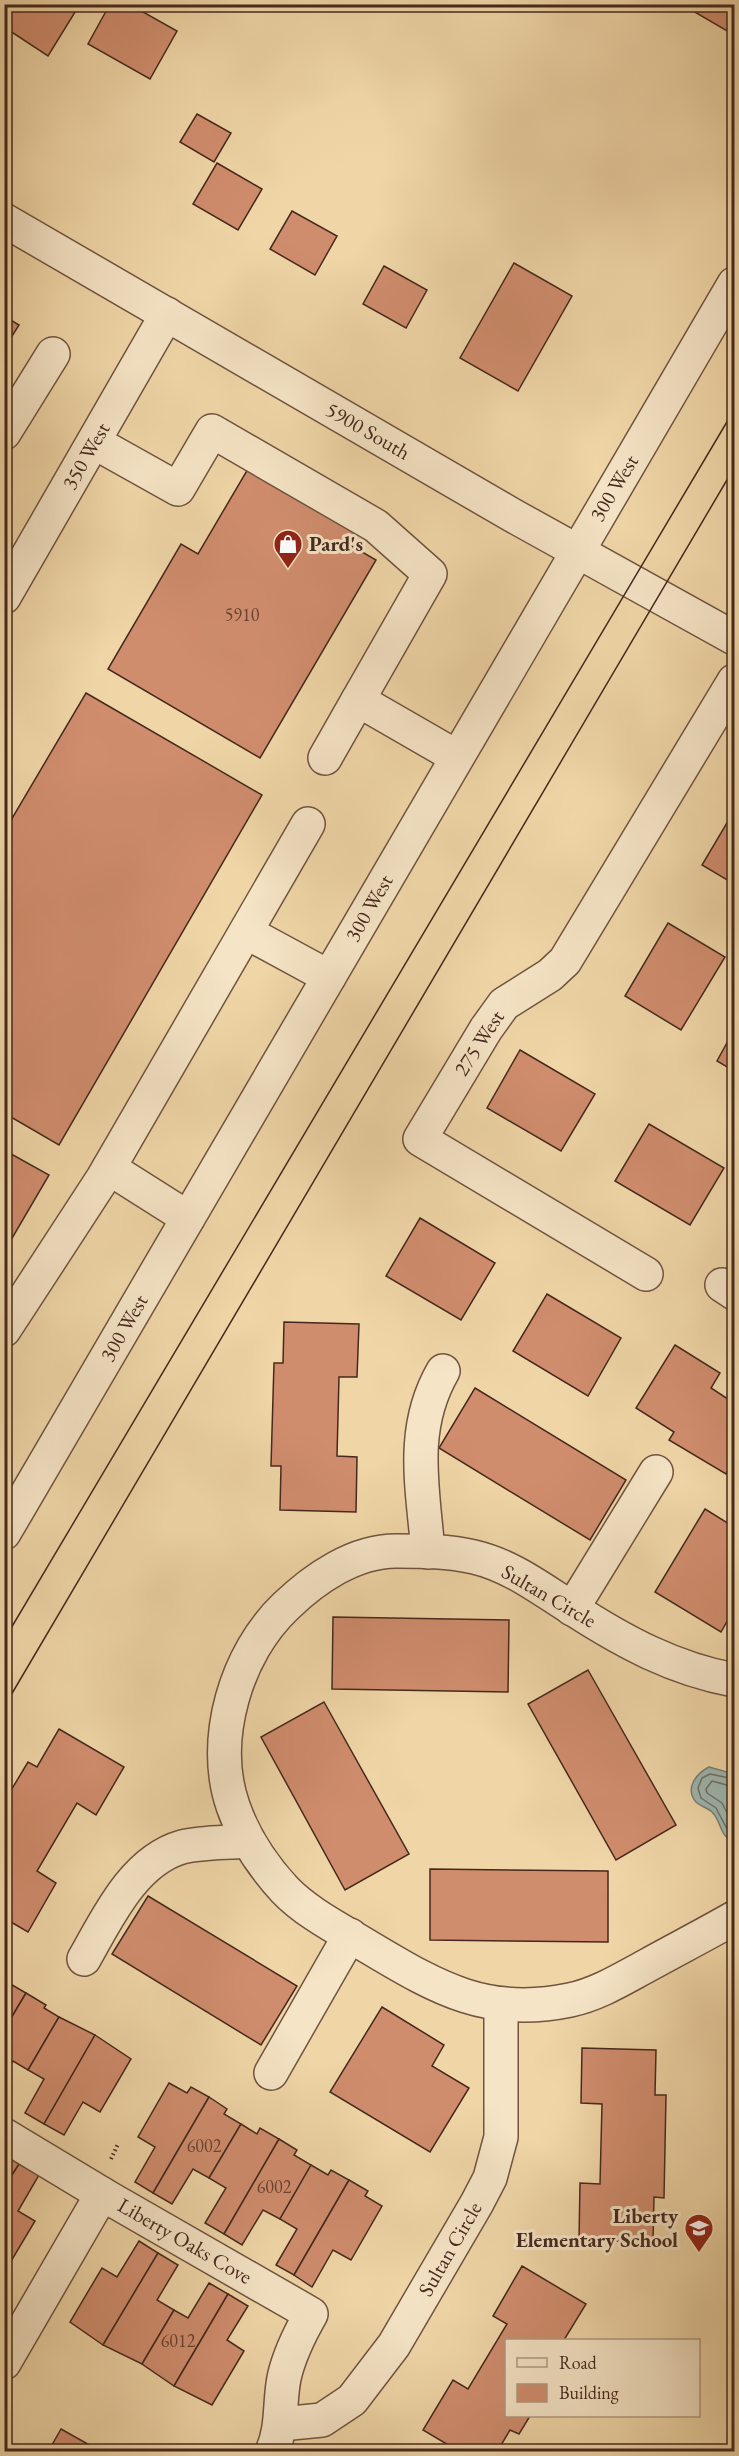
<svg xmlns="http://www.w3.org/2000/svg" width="739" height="2456" font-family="'EB Garamond',serif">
<rect width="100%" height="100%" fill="#f0d6a7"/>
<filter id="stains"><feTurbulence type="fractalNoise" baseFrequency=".00333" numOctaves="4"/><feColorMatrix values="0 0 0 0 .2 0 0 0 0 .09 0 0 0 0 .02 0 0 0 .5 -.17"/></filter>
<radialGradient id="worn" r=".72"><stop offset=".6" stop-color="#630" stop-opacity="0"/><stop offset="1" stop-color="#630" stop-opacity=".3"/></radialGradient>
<!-- water -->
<path fill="#9db7b0" stroke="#7a7e76" stroke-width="1.5" d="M709,1767L734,1774V1842C719,1836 722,1822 712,1812C708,1808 700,1806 696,1802C684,1788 697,1773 709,1767Z"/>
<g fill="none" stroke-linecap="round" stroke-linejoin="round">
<!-- shore -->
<g stroke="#717067" stroke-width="1.5">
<path d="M734,1779L710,1774L702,1778L698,1788L701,1798L716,1808L727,1829L734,1836"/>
<path d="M734,1787L712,1781L706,1789L707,1793L722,1803L734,1826"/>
</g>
</g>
<!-- building -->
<g fill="#d08d6e" stroke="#45291e" stroke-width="1.5">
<path d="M4,4H80L48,56L4,27Z"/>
<path d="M110,4H129L177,31L150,79L88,44Z"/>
<path d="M681,4H734V35Z"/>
<path d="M197,114L231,133L214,162L180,142Z"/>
<path d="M217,163L262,189L238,230L193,204Z"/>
<path d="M292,211L337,236L315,275L270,249Z"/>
<path d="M514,263L572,296L518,391L460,358Z"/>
<path d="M384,266L427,290L406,328L363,304Z"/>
<path d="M4,316L19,325L4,349Z"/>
<path d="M252,462L361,526L350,545L376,560L260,758L108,669L181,544L198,554Z"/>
<path d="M86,693L262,795L59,1145L4,1113V832Z"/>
<path d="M734,811V884L702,865Z"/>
<path d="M668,923L725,957L681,1030L625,996Z"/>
<path d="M734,1030V1071L717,1061Z"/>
<path d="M520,1050L595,1094L561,1151L487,1108Z"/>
<path d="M649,1124L724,1168L690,1225L615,1181Z"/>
<path d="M4,1150L49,1175L4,1252Z"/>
<path d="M420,1218L495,1263L461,1320L386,1276Z"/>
<path d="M547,1294L621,1338L588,1396L513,1351Z"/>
<path d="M284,1322L359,1324L357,1377H339L337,1456L357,1457L356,1512L280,1510L281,1466H271L274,1363H283Z"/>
<path d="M675,1345L720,1373L711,1388L734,1403V1468L730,1466L726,1474L669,1440L674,1432L636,1408Z"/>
<path d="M475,1388L626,1480L590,1540L439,1448Z"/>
<path d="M705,1509L734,1527V1609L721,1632L655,1592Z"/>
<path d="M333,1617L509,1620L508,1692L332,1689Z"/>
<path d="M588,1670L676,1825L616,1860L528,1704Z"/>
<path d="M324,1702L409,1854L345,1890L261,1737Z"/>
<path d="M59,1729L124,1767L96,1815L77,1803L37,1871L56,1883L28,1932L4,1918V1802L28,1762L37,1767Z"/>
<path d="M430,1869L608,1871V1942L430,1940Z"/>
<path d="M148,1896L297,1986L261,2045L112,1954Z"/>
<path d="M7,1982L26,1993L4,2030V1985Z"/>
<path d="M26,1993L46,2005L44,2008L59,2017L28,2070L13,2061L4,2076V2030Z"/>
<path d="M382,2007L444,2045L432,2066L469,2088L430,2152L330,2092Z"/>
<path d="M59,2017L95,2035L44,2124L25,2113L44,2079L28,2070Z"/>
<path d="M95,2035L131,2059L100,2112L83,2102L64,2135L44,2124Z"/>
<path d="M582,2048L656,2050L655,2095H666L664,2198L654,2197L653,2242L579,2240L580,2183L600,2184L602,2104L581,2103Z"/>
<path d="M169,2083L187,2093L191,2087L209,2097L153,2193L135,2182L155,2147L138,2137Z"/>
<path d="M209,2097L227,2109L224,2114L241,2124L209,2178L193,2169L172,2204L153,2193Z"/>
<path d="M241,2124L257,2134L260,2128L279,2139L224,2234L205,2223L226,2188L209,2178Z"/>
<path d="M279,2139L297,2150L294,2155L311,2165L280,2219L263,2210L242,2245L224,2234Z"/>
<path d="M4,2155L19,2164L4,2188Z"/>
<path d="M19,2164L39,2175L18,2211L35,2221L4,2273V2188Z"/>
<path d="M311,2165L328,2175L331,2170L349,2180L294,2275L276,2265L297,2229L280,2219Z"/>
<path d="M349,2180L368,2191L365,2196L382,2206L351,2260L333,2250L312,2287L294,2275Z"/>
<path d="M139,2241L158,2253L103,2345L70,2322L102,2268L117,2277Z"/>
<path d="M158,2253L178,2265L157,2300L174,2310L142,2364L103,2345Z"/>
<path d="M522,2266L586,2304L564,2340H506V2416H530L519,2434L510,2430L497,2452H460L423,2430L453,2380L468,2389L507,2324L493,2316Z"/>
<path d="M209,2283L228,2294L174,2386L142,2364L174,2310L188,2318Z"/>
<path d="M228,2294L248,2306L227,2340L244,2351L212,2405L174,2386Z"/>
<path d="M61,2429L102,2452H48Z"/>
</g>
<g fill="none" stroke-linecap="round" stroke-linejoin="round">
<!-- minor casing -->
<g stroke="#705440" stroke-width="36">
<g id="minor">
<path d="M4,220L512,515L734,638"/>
<path d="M4,433L53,354"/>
<path d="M94,442L178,489L212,431L376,526L430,574L358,700"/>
<path d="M4,597L167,314"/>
<path d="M325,758L358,700L457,757"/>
<path d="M246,932L329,977"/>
<path d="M109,1168L188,1218"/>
<path d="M646,1274L420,1139L486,1029L504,1004L550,975L565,961L734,681"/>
<path d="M722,1285L734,1293"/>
<path d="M4,1330L103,1178L308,824"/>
<path d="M4,1533L734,284"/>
<path d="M428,1552C423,1488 409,1430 443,1371"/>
<path d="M572,1609L656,1472"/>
<path d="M734,1680C674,1669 624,1642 573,1609C541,1589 512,1566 474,1557C449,1551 421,1551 396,1551C354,1551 314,1579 286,1606C236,1653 210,1740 233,1806C244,1838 262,1865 285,1890C308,1914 343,1931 372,1949C439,1989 488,2017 570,2000C598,1994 622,1979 648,1965C677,1949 706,1934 734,1918"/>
<path d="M84,1959C107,1919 133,1861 182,1847C203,1842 226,1843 247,1841"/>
<path d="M271,2073L350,1935"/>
<path d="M4,2135L102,2194"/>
<path d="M4,2363L102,2194L311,2314C299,2335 289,2355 284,2378C279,2404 283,2427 272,2452"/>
<path d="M281,2424L322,2420L352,2400L394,2345L477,2203L490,2178L501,2137V2004"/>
</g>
</g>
<!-- path -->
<g stroke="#45291e" stroke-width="4" stroke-dasharray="1.5 3" stroke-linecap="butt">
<path d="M111,2159L118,2144"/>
<path d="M348,2446L356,2452"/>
</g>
<!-- minor -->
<use href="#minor" stroke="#f5e4c6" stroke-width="33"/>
<!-- tram -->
<g stroke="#45291e" stroke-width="1.5">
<path d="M4,1640L734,410"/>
<path d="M4,1707L734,468"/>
</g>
</g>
<!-- icons -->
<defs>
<g id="shop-pin" transform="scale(1.5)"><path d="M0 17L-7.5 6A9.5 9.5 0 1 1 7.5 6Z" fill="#8f2418" stroke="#f5e4c6"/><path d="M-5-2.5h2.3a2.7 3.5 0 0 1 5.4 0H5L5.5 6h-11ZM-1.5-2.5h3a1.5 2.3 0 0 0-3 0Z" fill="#fff"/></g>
<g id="school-pin" transform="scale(1.5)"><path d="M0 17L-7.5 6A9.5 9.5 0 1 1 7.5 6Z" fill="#8f2418" stroke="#f5e4c6"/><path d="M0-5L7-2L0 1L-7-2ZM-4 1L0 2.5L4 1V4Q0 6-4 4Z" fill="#fff"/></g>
</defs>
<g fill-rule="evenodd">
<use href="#shop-pin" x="288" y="544"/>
<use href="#school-pin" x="699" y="2228"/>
</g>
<g text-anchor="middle" stroke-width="6" stroke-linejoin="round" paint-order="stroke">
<!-- number labels -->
<g font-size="18" fill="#684232">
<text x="242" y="621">5910</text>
<text x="204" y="2152">6002</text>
<text x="274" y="2193">6002</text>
<text x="178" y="2347">6012</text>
</g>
<!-- street labels -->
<g font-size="21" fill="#45291e" stroke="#f5e4c6">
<text transform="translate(368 431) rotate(30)" y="7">5900 South</text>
<text transform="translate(86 456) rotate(-60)" y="7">350 West</text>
<text transform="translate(614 488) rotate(-59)" y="7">300 West</text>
<text transform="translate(369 908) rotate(-60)" y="7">300 West</text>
<text transform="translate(479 1043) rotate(-57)" y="7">275 West</text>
<text transform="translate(124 1328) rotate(-60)" y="7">300 West</text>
<text transform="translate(549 1596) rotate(30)" y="7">Sultan Circle</text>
<text transform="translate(185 2241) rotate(30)" y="7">Liberty Oaks Cove</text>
<text transform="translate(450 2249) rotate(-60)" y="7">Sultan Circle</text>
</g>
<!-- poi labels -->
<g font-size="21" font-weight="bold" fill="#45291e" stroke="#f5e4c6" text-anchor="start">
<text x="309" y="551">Pard's</text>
<text x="678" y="2223" text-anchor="end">Liberty<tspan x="678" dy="24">Elementary School</tspan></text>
</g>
</g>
<!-- margin -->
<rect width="739" height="2456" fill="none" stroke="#f0d6a7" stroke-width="24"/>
<rect x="6" y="6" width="727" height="2444" fill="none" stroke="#45291e" stroke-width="3"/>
<rect x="12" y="12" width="715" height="2432" fill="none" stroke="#45291e" stroke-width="1.5"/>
<!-- legend -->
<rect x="505" y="2339" width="195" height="78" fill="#f5e4c6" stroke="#af9983" stroke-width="1.5"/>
<rect x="517" y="2358" width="30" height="9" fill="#f5e4c6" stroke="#af9983" stroke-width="1.5"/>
<text x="559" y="2369" font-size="18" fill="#45291e">Road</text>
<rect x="517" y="2384" width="30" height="18" fill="#d08d6e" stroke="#af9983" stroke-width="1.5"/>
<text x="559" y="2399" font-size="18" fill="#45291e">Building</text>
<rect width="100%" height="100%" filter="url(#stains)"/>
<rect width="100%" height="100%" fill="url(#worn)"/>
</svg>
